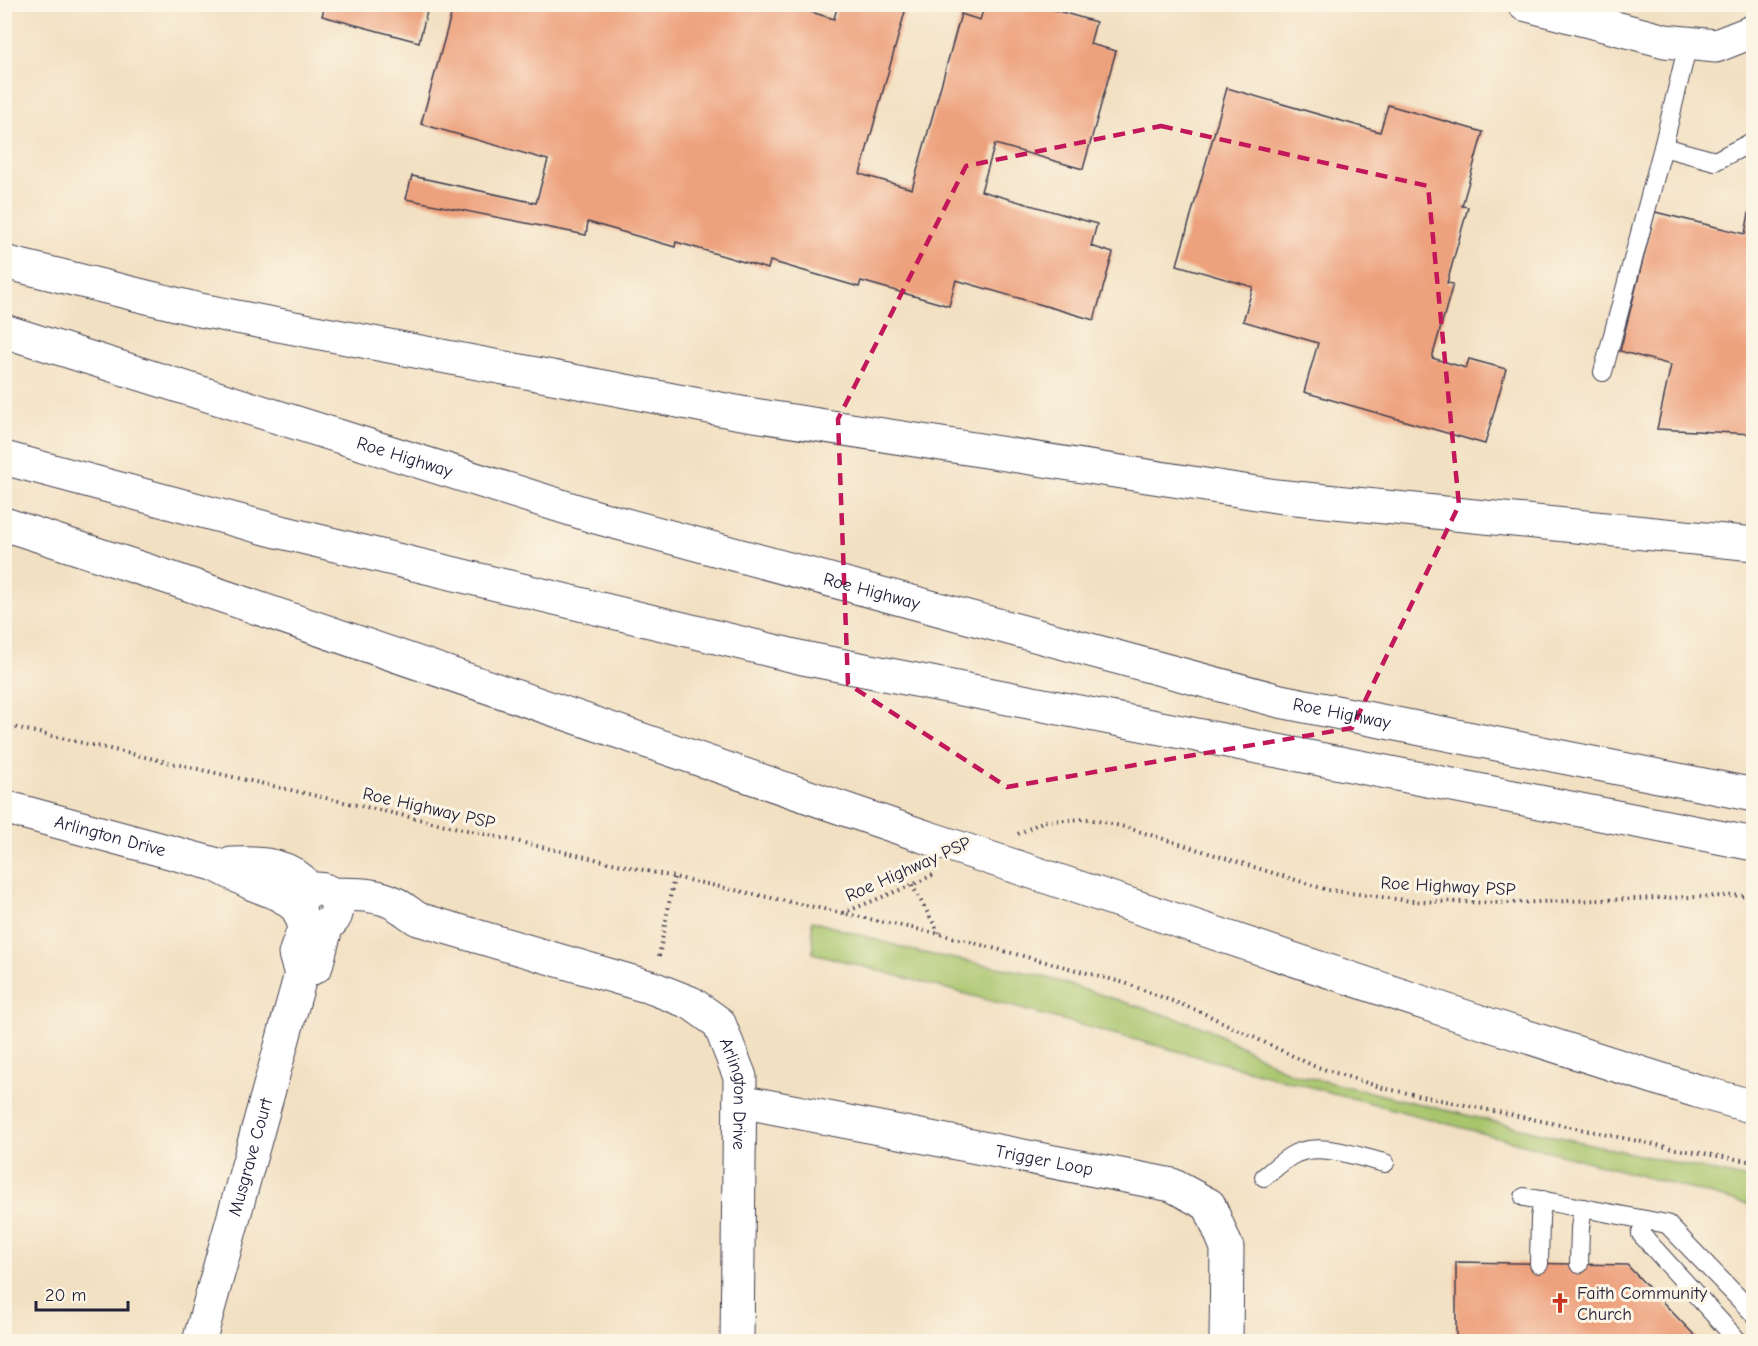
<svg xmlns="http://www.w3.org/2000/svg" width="1758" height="1346" font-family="'Comic Neue',sans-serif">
<rect width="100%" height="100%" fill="#fcf5e5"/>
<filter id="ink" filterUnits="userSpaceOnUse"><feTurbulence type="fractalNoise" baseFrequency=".0167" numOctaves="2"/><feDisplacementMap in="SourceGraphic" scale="12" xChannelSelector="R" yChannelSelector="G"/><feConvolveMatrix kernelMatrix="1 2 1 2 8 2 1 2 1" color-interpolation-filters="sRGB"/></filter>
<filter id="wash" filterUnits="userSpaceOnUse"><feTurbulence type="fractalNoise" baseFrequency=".008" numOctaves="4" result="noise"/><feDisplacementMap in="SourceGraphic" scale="24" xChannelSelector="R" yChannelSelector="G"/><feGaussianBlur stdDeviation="1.35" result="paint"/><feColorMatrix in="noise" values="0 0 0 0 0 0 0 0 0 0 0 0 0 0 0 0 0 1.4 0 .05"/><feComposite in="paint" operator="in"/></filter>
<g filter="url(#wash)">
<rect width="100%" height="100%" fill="#f2e0c2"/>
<!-- green -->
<path fill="#a8c56c" stroke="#657454" stroke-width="1.5" d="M812,921L918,952L1035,974L1207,1028L1290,1073L1554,1136L1753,1180V1206L813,953Z"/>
<g id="blocks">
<!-- building -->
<g fill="#eda17d">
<path d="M325,4H429L419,42L322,16Z"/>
<path d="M454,4H785L834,19L838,4H893L906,8L860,174L912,189L961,14L980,20L985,4H1034L1096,22L1090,44L1116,51L1083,169L995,144L981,191L1097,224L1091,246L1113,253L1094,320L956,280L949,306L861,281L859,287L770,261L768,269L676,242L675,247L588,222L586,235L406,199L412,176L536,203L548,160L421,124Z"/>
<path d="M1227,88L1380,132L1388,105L1483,132L1462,206L1468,207L1447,283L1453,284L1432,358L1466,368L1469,359L1506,369L1485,444L1304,392L1318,343L1243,321L1253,287L1177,265Z"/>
<path d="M1752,198L1754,434L1657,429L1671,365L1620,351L1655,212L1745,234Z"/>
<path d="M1456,1262L1627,1265L1701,1342H1456Z"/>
</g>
</g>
</g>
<g filter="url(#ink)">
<use href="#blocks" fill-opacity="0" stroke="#413e4f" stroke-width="1.5"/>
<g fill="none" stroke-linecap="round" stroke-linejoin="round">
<!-- lane casing -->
<g stroke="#413e4f" stroke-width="20">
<g id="lane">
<path d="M1688,44L1663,147L1715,161L1754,141"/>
<path d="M1603,372L1663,147"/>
<path d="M1264,1177C1273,1170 1281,1162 1291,1156C1318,1140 1357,1157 1385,1163"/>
<path d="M1524,1197L1667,1224L1754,1314"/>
<path d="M1645,1220L1641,1234L1739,1342"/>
<path d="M1539,1264L1540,1218L1543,1200"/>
<path d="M1579,1264L1580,1228L1583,1208"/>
</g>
</g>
<!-- street casing -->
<g stroke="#413e4f" stroke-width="35">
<g id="street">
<path d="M1524,4L1665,41L1716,46L1754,31"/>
<path d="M306,923L295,954L301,974L316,966L327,924"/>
<path id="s1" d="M740,1101L1172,1185L1209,1205L1227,1248L1226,1342"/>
<path id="s2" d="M199,1342L301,974"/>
</g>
</g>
<!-- secondary casing -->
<g stroke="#413e4f" stroke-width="35">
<g id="secondary">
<path id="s3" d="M4,807L214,864L253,884L281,895L299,909"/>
<path d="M231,864C253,863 282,863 300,879C303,882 306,887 308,891"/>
<circle cx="318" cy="908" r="19"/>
<path id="s4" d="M332,894C352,895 376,893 394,903C402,907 410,914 418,919L653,988L691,1003L719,1023L740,1077L737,1342"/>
</g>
</g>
<!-- highway casing -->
<g stroke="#413e4f" stroke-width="35">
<g id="highway">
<path d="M4,262L200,310L741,413L1276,496L1754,544"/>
<path id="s5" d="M4,331L596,517L1280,701L1754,795"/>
<path d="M4,458L273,530L803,658L1754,844"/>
<path d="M4,524L170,578L926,837"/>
<path d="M1017,867L1484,1023L1697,1091L1754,1107"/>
</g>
</g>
<!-- path -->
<g stroke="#413e4f" stroke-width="4" stroke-dasharray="1.5 4.5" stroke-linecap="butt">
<path d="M4,725L674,877L940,934L1125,983L1201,1012L1314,1066L1383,1088L1676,1149L1754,1162"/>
<path d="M1018,834L1044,821L1089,819L1125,827L1328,890L1411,901L1508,903L1754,895"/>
<path d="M912,885L939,933"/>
<path d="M843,913L912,885L935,874"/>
<path d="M659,956L674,877"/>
</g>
<!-- lane -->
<use href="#lane" stroke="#fff" stroke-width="18"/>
<!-- street -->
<use href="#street" stroke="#fff" stroke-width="33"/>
<!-- secondary -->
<use href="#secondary" stroke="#fff" stroke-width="33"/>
<!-- highway -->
<use href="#highway" stroke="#fff" stroke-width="33"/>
<!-- highway-bridge casing -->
<g stroke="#413e4f" stroke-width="35" stroke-linecap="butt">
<path id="highway-bridge" d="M926,837L1017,867"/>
</g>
<!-- highway-bridge -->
<use href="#highway-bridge" stroke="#fff" stroke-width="33"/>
</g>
</g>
<!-- marked area -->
<path fill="none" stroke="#c2185b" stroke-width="4.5" stroke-dasharray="12 8" stroke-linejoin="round" d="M1161,126L1428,186L1459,505L1352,728L1007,787L848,684L838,419L966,166Z"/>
<!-- icons -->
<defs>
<g id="church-bare" transform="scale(1.62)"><path d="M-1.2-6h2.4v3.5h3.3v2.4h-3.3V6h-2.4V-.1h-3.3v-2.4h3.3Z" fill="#c8321e" stroke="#fcf5e5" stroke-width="2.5" paint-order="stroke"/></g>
</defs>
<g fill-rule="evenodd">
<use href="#church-bare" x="1560" y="1303"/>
</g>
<g text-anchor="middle" stroke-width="6" stroke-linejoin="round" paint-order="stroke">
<!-- street labels -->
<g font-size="18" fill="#22223b" stroke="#fcf5e5">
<text dy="6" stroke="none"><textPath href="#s5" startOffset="420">Roe Highway</textPath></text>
<text dy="6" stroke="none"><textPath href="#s5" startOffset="906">Roe Highway</textPath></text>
<text dy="6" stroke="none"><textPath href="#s5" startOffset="1392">Roe Highway</textPath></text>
<text transform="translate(429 808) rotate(13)" y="6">Roe Highway PSP</text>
<text dy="6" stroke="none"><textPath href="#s3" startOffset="110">Arlington Drive</textPath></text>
<text transform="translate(908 869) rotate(-24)" y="6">Roe Highway PSP</text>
<text transform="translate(1448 886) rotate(3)" y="6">Roe Highway PSP</text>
<text dy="6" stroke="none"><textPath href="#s4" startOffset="486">Arlington Drive</textPath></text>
<text dy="6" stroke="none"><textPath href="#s2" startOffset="192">Musgrave Court</textPath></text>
<text dy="6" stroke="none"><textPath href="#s1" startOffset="310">Trigger Loop</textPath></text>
</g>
<!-- poi labels -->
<g font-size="18" fill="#22223b" stroke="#fcf5e5" text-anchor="start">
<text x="1577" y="1299">Faith Community<tspan x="1577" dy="21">Church</tspan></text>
</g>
</g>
<!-- margin -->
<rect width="1758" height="1346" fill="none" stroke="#fcf5e5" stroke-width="24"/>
<!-- scale -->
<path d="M36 1301v9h92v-9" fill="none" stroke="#22223b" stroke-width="3"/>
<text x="45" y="1301" font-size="18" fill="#22223b" stroke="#fcf5e5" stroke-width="4.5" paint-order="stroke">20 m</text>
</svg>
